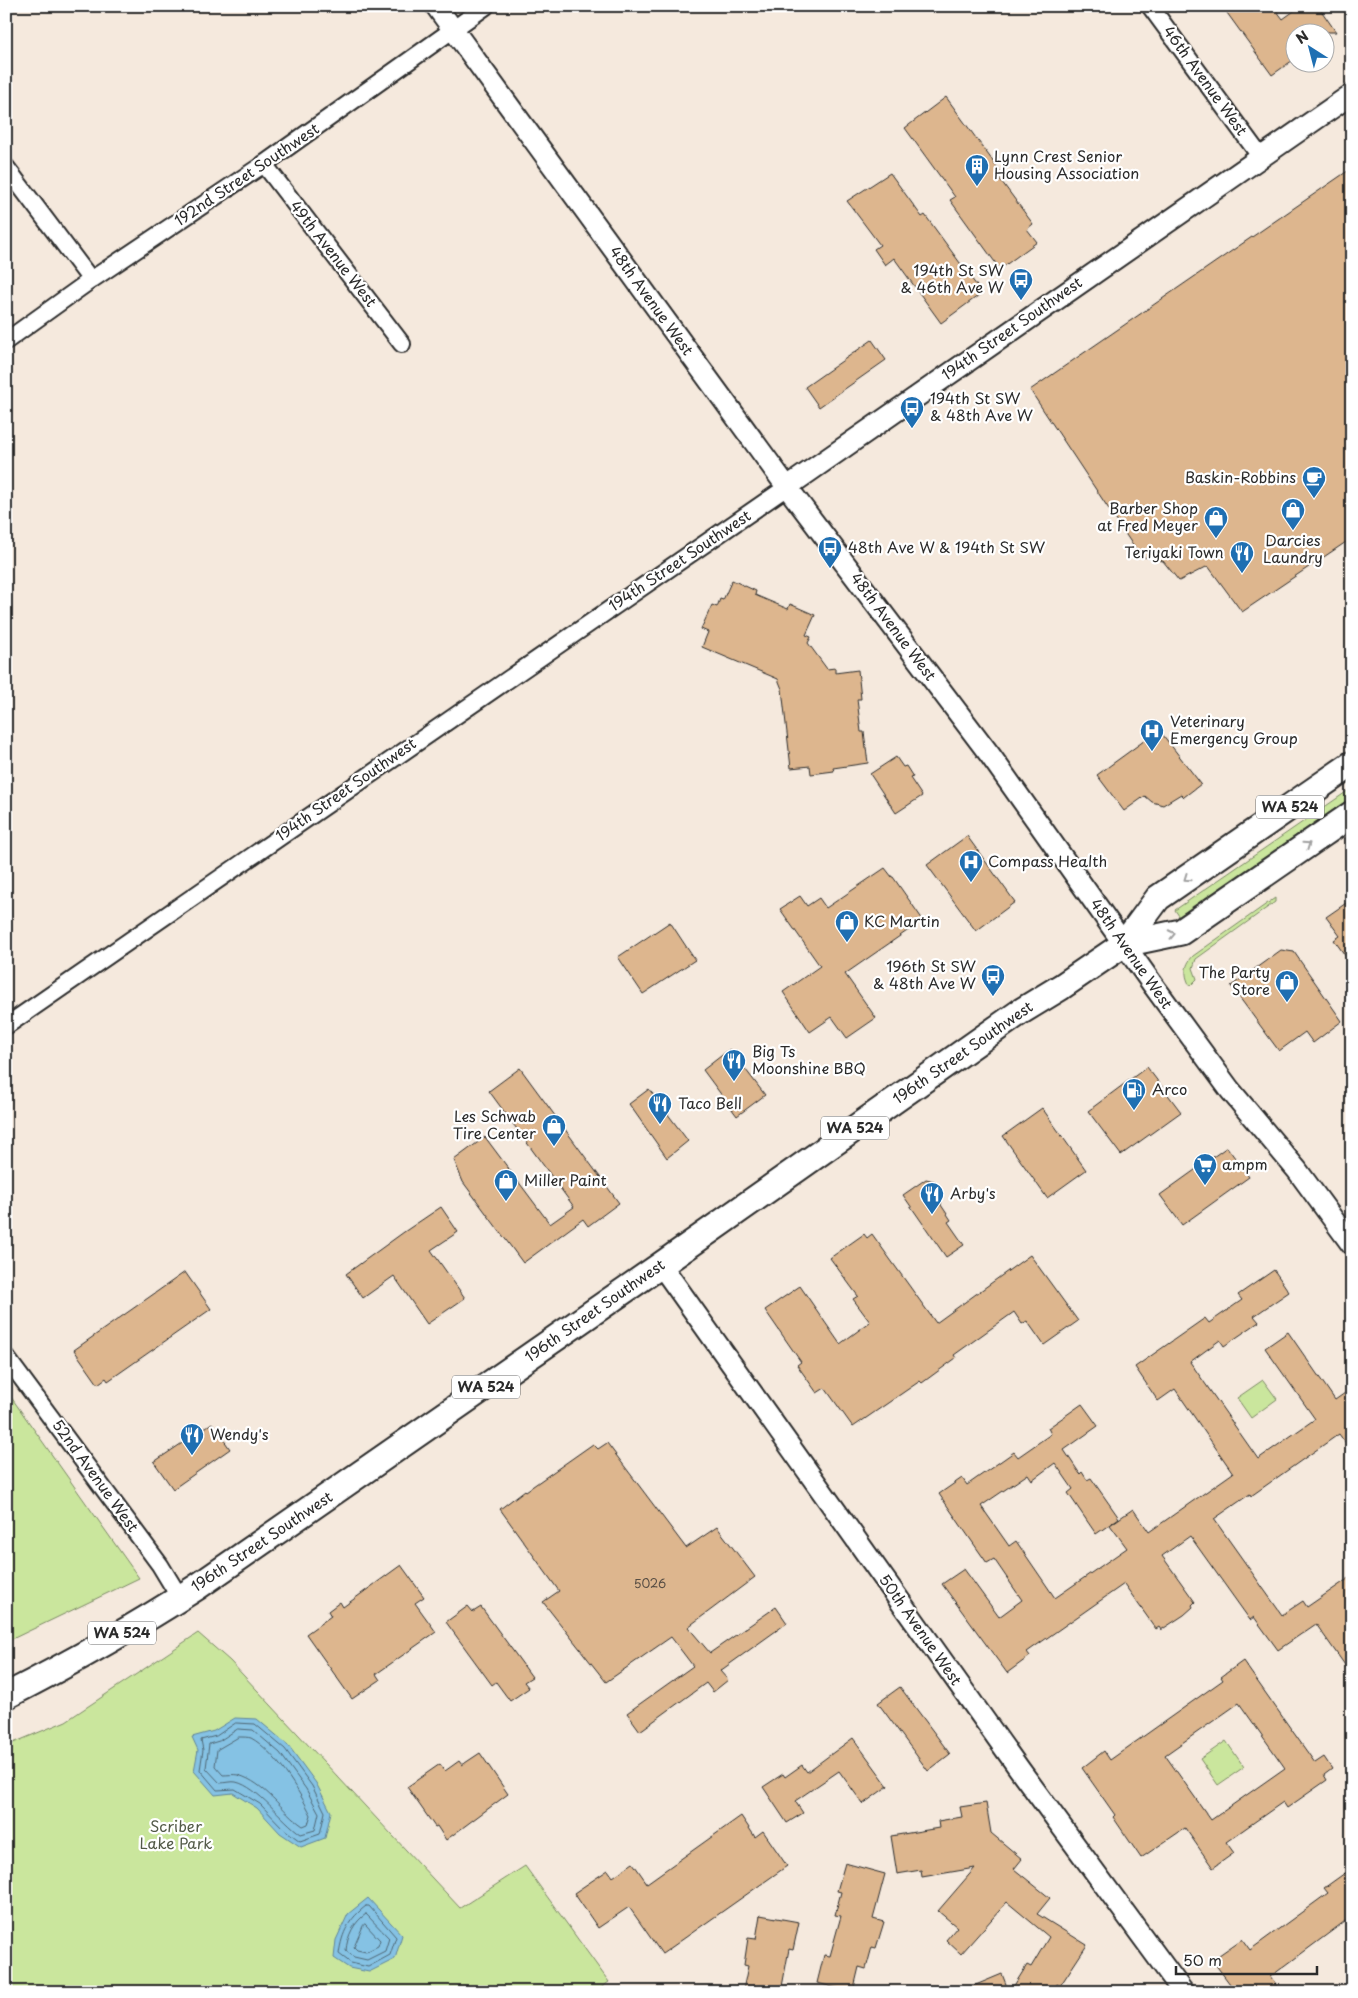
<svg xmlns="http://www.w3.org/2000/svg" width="1358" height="1998" font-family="'Playpen Sans',sans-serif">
<rect width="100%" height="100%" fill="#f5e9dd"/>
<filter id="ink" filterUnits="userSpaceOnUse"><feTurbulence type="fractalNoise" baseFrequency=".02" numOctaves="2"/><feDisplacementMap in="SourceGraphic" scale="10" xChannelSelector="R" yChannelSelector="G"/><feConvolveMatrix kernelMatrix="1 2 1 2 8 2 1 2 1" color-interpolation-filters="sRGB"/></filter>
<g filter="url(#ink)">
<!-- green -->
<g fill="#cae69d" stroke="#7a8864">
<path d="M1352,788V797L1179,916L1175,910Z"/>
<path d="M1275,898V902L1196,959L1193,968L1197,979L1190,986C1184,975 1184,966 1193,956Z"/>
<path d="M1263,1380L1277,1399L1251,1418L1237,1398Z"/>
<path d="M6,1390L139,1578L6,1642Z"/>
<path d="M198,1633L230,1661L460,1908L525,1866L609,1982L595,1992H6V1746L66,1721Z"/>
<path d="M1226,1741L1244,1767L1218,1785L1200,1759Z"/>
</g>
<!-- water -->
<g fill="#85c2e4" stroke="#61869a">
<path d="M235,1718L257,1719L288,1745L316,1783L331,1812L325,1838L301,1847L280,1833L257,1808L233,1793L215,1795L194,1771L198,1750L192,1737L214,1731Z"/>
<path d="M368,1898L402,1935L395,1959L369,1972L349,1968L334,1958L336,1940L348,1914Z"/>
</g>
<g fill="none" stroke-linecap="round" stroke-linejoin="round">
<!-- shore -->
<g stroke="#4f6775" stroke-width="1">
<path d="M236,1723L255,1724L285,1749L312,1786L325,1812L320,1834L300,1841L284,1829L260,1804L235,1789L217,1790L200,1770L203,1750L201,1740L216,1736Z"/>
<path d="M238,1729L253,1730L280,1753L306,1789L319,1813L315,1830L301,1834C282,1821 258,1787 236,1782C231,1781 225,1783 220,1783L206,1768L209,1744L219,1741Z"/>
<path d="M239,1737C243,1737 248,1737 251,1738C274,1750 300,1792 311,1815L308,1824L303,1826C281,1811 266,1783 238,1775C233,1774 228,1775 223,1775L215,1766L217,1750Z"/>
<path d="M366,1906H369L396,1937L390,1955L368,1967L351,1963L339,1954C342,1932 349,1919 366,1906Z"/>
<path d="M366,1914L389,1938L385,1951L367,1960L354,1957L346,1951C347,1936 354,1922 366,1914Z"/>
<path d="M365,1924L380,1940L378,1946L366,1952L357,1950L354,1947L363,1926Z"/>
</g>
</g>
<!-- building -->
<g fill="#ddb68e" stroke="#2b2b2b" fill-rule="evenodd">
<path d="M1222,6H1273L1283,19L1301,6H1318L1336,32H1296V58L1272,75Z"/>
<path d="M946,97L1003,175L999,178L1033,224L1027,229L1037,242L1000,269L950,200L955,197L905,128Z"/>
<path d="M1352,168V538L1242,612L1208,566L1179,581L1163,561L1140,556L1030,390Z"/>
<path d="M890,173L922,217L925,215L982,293L941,323L894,258L885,265L874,249L880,245L847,201Z"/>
<path d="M872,340L886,360L819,407L805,387Z"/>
<path d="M732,580L756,591L755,595L788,609L790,604L815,615L806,635L811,637L808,643L827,669L835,668V673L858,670L861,699H857L861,732H864L868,763L833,768L834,771L811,774L810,766L791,768L782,689L778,679L702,647L708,632L701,629L712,605L717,607L720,599L723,600Z"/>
<path d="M1159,730L1201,784L1184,797L1181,794L1163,805L1152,802L1145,796L1124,811L1097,775Z"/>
<path d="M896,757L903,767L906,766L913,777L910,778L922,796L896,813L870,774Z"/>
<path d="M967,836L1015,902L976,931L927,865Z"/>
<path d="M885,868L892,877H893L923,920L845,974L876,1018L847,1038L832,1017L810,1032L783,992L820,966L780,909L800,896L807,906L819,898L826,908Z"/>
<path d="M1352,899V965L1334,940L1340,936L1326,917Z"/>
<path d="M670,922L695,960L643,994L618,957Z"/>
<path d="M1281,950L1294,952L1342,1021L1313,1043L1305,1032L1279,1051L1231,986Z"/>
<path d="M730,1049L765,1095L737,1116L703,1070Z"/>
<path d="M1147,1067L1181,1112L1121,1155L1088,1111Z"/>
<path d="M520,1068L619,1203L588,1226L583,1219L523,1263L463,1182L454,1160L485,1137L550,1224L574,1207L489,1091Z"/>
<path d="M649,1089L688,1141L667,1158L629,1104Z"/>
<path d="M1042,1108L1086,1170L1047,1198L1003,1136Z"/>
<path d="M1227,1147L1249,1177L1182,1225L1160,1195Z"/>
<path d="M926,1179L934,1181L942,1193L941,1205L951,1220L948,1222L964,1245L946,1257L903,1195Z"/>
<path d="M441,1207L458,1232L431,1250L465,1298L427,1324L394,1276L363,1298L346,1274L404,1232Z"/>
<path d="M864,1234L867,1238L872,1234L936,1323L1030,1255L1078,1321L1044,1345L1027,1321L1022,1324L1014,1312L954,1355L956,1358L922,1383L920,1381L853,1427L825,1388L817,1393L797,1365L801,1362L765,1310L800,1286L840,1344L870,1322L853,1299L858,1296L830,1258Z"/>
<path d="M1274,1270L1289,1292L1254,1316L1259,1322L1224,1346L1220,1340L1190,1362L1258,1459L1315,1419L1265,1348L1288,1332L1335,1400L1345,1393L1352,1404V1452L1339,1434L1251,1496L1250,1494L1214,1519L1282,1615L1303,1601L1307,1607L1352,1576V1675L1316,1624L1278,1650L1254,1617L1250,1620L1190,1536L1162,1556L1195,1602L1192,1605L1193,1607L1184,1615L1161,1630L1159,1627L1156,1629L1124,1584L1027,1652L1030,1656L1007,1673L942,1584L964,1569L999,1617L1022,1600L994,1559L987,1563L939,1494L962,1478L967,1485L1014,1452L1018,1457L1051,1434L1048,1428L1082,1404L1098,1426L1064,1450L1080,1474L1082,1472L1087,1480L1091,1478L1119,1518L1096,1534L1068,1493L1073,1489L1055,1463L1032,1480L1028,1474L981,1506L1009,1546L1016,1541L1055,1598L1127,1548L1110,1525L1133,1509L1149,1532L1233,1473L1175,1389L1158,1401L1135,1367L1205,1318L1209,1323L1242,1300L1238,1295Z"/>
<path d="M185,1272L211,1309L108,1381L106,1378L98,1384L74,1350Z"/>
<path d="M212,1423L230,1449L173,1489L154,1462Z"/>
<path d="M607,1443L686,1548L717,1527L755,1577L688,1627L710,1653L776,1607L787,1623L720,1671L728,1680L713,1692L706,1683L640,1731L627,1713L693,1666L671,1637L606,1682L543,1602L559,1591L500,1509L525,1490L526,1491L593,1444L598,1449Z"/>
<path d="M401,1565L424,1597L415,1603L436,1632L376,1674L380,1680L352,1699L306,1634L331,1616L328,1611L340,1602L343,1607Z"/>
<path d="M468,1606L473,1612L481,1607L532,1677L524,1682L529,1688L510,1701L496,1682L492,1685L446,1622Z"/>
<path d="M1243,1661L1315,1763L1324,1757L1332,1769L1324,1775L1327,1780L1287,1808L1283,1802L1226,1842L1234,1853L1213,1868L1185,1828L1141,1858L1113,1817L1115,1815L1082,1768L1104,1751L1110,1760L1223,1680L1221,1677ZM1239,1703L1285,1768L1211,1820L1165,1755Z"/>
<path d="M900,1687L950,1754L928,1771L878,1703Z"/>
<path d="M853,1738L888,1786L863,1804L839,1771L795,1801L803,1813L787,1823L763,1787L783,1774L785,1777L802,1765L807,1772Z"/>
<path d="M480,1753L508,1794L446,1840L437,1826L435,1827L407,1787L440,1764L445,1771L459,1761L462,1765Z"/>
<path d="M986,1803L991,1833L1022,1859L1014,1869L1050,1898L1037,1914L1087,1945L1060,1986L1057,1984L1052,1992H1010L1027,1965L1031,1967L1049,1937L1007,1902L961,1954L946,1940L957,1927L938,1911L975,1868L922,1877L921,1870L897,1874L891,1836L939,1828L938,1821L962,1817L960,1807Z"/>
<path d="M741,1816L755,1837L763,1831L787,1866L662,1954L629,1907L598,1928L574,1893L608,1870L613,1877L633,1863L647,1883Z"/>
<path d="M845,1863L885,1874L873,1919L884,1922L876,1948L872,1947L866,1969L859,1967L853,1992L817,1983L824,1955L830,1956L841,1916L835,1915L841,1892L837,1891Z"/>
<path d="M1352,1868V1916L1270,1977L1281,1992H1236L1212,1960L1242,1939L1250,1950L1328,1893L1324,1888Z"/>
<path d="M760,1915L799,1922L793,1950L789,1949L781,1992L743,1990L748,1966L744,1965L748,1938L756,1939Z"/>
<path d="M1002,1974L1009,1992H959Z"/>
</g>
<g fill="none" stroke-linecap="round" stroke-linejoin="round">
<!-- minor casing -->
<g stroke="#2b2b2b" stroke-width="20">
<g id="minor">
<path d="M1150,6L1260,156"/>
<path d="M264,164L402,344"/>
<path d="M6,167L91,280"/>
<path d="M6,341L91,280L264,164L486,6"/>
<path d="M6,1026L787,487"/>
<path d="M6,1357L160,1565L180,1598"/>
</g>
</g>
<!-- tertiary casing -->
<g stroke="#2b2b2b" stroke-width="24">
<g id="tertiary">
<path d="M436,6L787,487L990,755L1153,985L1230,1090L1297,1170L1352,1245"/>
<path d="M787,487L1352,94"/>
<path d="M661,1265L1020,1770L1183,1992"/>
</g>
</g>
<!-- primary casing -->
<g stroke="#2b2b2b" stroke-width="29">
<g id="primary">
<path d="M1124,944L1158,898L1352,764"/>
<path d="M6,1696C71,1663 135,1627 197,1587L661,1265L1020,1012L1061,987L1124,944L1181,932L1352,814"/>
</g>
</g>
<!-- minor -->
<use href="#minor" stroke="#fff" stroke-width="16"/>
<!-- tertiary -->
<use href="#tertiary" stroke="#fff" stroke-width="20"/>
<!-- primary -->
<use href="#primary" stroke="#fff" stroke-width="25"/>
</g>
<!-- one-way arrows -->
<defs><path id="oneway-chevron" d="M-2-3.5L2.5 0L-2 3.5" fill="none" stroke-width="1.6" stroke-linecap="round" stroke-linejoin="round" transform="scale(1.25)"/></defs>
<g stroke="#a0a0a0">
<use href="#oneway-chevron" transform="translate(1307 845) rotate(-35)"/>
<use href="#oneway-chevron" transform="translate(1187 878) rotate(145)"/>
<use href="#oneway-chevron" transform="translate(1172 934) rotate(-12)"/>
</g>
</g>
<!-- icons -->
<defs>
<g id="building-pin" transform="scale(1.25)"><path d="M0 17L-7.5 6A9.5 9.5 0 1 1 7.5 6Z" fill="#1f6fb2" stroke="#fff"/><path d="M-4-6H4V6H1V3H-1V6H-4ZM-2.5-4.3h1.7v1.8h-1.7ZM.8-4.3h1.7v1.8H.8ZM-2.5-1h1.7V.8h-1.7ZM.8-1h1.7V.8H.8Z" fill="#fff"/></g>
<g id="bus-pin" transform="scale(1.25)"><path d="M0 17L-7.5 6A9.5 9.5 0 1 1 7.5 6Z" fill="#1f6fb2" stroke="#fff"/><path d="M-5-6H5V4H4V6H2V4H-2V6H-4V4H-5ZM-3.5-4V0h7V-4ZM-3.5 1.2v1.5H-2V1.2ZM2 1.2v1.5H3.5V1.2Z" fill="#fff"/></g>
<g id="cafe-pin" transform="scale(1.25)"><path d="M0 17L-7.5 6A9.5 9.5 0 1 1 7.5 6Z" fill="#1f6fb2" stroke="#fff"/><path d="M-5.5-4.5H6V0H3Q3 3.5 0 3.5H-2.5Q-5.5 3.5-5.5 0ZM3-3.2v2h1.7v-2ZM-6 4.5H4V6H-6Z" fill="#fff"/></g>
<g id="shop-pin" transform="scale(1.25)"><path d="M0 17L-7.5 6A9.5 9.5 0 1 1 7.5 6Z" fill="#1f6fb2" stroke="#fff"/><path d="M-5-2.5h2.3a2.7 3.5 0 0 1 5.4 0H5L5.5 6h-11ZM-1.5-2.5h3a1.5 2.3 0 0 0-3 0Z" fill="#fff"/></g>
<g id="restaurant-pin" transform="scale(1.25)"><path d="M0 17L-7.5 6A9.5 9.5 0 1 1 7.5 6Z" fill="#1f6fb2" stroke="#fff"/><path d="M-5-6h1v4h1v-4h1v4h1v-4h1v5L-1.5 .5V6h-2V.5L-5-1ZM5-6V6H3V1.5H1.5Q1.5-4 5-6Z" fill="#fff"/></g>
<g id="hospital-pin" transform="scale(1.25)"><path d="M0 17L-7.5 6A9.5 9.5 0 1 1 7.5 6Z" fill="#1f6fb2" stroke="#fff"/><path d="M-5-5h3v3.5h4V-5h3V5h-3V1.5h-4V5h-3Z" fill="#fff"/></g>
<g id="fuel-pin" transform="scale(1.25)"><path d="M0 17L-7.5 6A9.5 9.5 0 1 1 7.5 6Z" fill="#1f6fb2" stroke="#fff"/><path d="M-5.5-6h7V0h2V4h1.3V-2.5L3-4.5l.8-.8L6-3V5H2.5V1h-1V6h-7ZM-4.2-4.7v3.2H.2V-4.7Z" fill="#fff"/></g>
<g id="supermarket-pin" transform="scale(1.25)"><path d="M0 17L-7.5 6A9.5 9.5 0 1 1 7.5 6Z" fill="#1f6fb2" stroke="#fff"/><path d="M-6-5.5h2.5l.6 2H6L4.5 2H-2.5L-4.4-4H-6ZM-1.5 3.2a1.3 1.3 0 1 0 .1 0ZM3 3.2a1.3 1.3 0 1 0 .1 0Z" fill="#fff"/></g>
</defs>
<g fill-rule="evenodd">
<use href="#building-pin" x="977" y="166"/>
<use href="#bus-pin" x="1021" y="280"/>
<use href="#bus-pin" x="912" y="408"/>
<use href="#cafe-pin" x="1314" y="478"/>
<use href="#shop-pin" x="1293" y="510"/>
<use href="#shop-pin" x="1216" y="518"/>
<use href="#bus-pin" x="830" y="548"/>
<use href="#restaurant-pin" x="1242" y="553"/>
<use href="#hospital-pin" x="1152" y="731"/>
<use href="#hospital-pin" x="971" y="862"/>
<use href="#shop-pin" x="847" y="922"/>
<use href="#bus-pin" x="993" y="976"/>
<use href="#shop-pin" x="1287" y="982"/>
<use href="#restaurant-pin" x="734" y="1061"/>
<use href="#fuel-pin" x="1134" y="1090"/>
<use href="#restaurant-pin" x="660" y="1104"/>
<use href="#shop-pin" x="554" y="1126"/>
<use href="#supermarket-pin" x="1205" y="1165"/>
<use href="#shop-pin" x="506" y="1181"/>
<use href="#restaurant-pin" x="932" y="1194"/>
<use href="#restaurant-pin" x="192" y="1435"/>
</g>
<g text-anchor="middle" stroke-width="4.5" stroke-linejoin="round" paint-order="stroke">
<!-- number labels -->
<g font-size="12" fill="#584e44">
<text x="650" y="1588">5026</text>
</g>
<!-- shield labels -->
<g fill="#fff" stroke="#6b6b6b" stroke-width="1">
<rect x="1256" y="795.5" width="68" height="23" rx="4"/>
<rect x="821" y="1116.5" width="68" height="23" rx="4"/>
<rect x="452" y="1375.5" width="68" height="23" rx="4"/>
<rect x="88" y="1621.5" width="68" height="23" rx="4"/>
</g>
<g font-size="14" font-weight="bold" fill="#2b2b2b">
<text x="1290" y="812">WA 524</text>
<text x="855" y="1133">WA 524</text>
<text x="486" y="1392">WA 524</text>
<text x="122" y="1638">WA 524</text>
</g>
<!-- street labels -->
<g font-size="15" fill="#2b2b2b" stroke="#fff">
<text transform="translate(1205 81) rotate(54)" y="5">46th Avenue West</text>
<text transform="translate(247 175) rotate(-34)" y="5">192nd Street Southwest</text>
<text transform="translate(333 254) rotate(52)" y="5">49th Avenue West</text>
<text transform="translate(651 301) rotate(54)" y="5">48th Avenue West</text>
<text transform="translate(1012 329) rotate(-35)" y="5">194th Street Southwest</text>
<text transform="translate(680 561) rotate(-34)" y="5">194th Street Southwest</text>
<text transform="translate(893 627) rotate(53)" y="5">48th Avenue West</text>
<text transform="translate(346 790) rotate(-35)" y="5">194th Street Southwest</text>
<text transform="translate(1131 954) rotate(55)" y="5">48th Avenue West</text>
<text transform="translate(963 1053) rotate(-35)" y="5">196th Street Southwest</text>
<text transform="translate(595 1311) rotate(-35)" y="5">196th Street Southwest</text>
<text transform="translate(95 1476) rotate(54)" y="5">52nd Avenue West</text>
<text transform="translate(262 1542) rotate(-34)" y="5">196th Street Southwest</text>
<text transform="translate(920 1630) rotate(55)" y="5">50th Avenue West</text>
</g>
<!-- poi labels -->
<g font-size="15" fill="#2b2b2b" stroke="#fff" text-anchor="start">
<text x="994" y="162">Lynn Crest Senior<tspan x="994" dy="17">Housing Association</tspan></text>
<text x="1004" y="276" text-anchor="end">194th St SW<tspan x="1004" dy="17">&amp; 46th Ave W</tspan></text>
<text x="930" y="404">194th St SW<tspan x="930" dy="17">&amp; 48th Ave W</tspan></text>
<text x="1296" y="483" text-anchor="end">Baskin-Robbins</text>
<text x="1198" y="514" text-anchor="end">Barber Shop<tspan x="1198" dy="17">at Fred Meyer</tspan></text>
<text x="1293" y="546" text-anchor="middle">Darcies<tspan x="1293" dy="17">Laundry</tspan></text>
<text x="848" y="553">48th Ave W &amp; 194th St SW</text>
<text x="1224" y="558" text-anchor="end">Teriyaki Town</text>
<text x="1170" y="727">Veterinary<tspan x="1170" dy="17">Emergency Group</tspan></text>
<text x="988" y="867">Compass Health</text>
<text x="864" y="927">KC Martin</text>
<text x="976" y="972" text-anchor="end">196th St SW<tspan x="976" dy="17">&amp; 48th Ave W</tspan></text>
<text x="1270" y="978" text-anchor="end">The Party<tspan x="1270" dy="17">Store</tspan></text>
<text x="752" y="1057">Big Ts<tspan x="752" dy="17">Moonshine BBQ</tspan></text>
<text x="1152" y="1095">Arco</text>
<text x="678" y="1109">Taco Bell</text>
<text x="536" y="1122" text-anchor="end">Les Schwab<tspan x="536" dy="17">Tire Center</tspan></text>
<text x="1222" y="1170">ampm</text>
<text x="524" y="1186">Miller Paint</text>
<text x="950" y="1199">Arby's</text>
<text x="210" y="1440">Wendy's</text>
</g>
<!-- park labels -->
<g font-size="15" fill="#535a48" stroke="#fff">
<text x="176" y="1832">Scriber<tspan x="176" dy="17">Lake Park</tspan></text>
</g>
</g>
<!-- margin -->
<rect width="1358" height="1998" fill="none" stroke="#fff" stroke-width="25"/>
<rect x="12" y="12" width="1333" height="1973" fill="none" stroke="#2b2b2b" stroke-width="2" filter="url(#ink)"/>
<!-- north arrow -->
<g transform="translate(1310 48) rotate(324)"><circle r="24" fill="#ffffff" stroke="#aaaaaa"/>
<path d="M0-4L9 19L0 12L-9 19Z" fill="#1f6fb2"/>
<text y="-8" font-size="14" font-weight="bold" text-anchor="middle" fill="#2b2b2b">N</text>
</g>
<!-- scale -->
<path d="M1176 1966v8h141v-8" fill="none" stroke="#2b2b2b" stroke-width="2.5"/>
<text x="1183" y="1966" font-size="15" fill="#2b2b2b" stroke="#ffffff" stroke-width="4" paint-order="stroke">50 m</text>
</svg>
